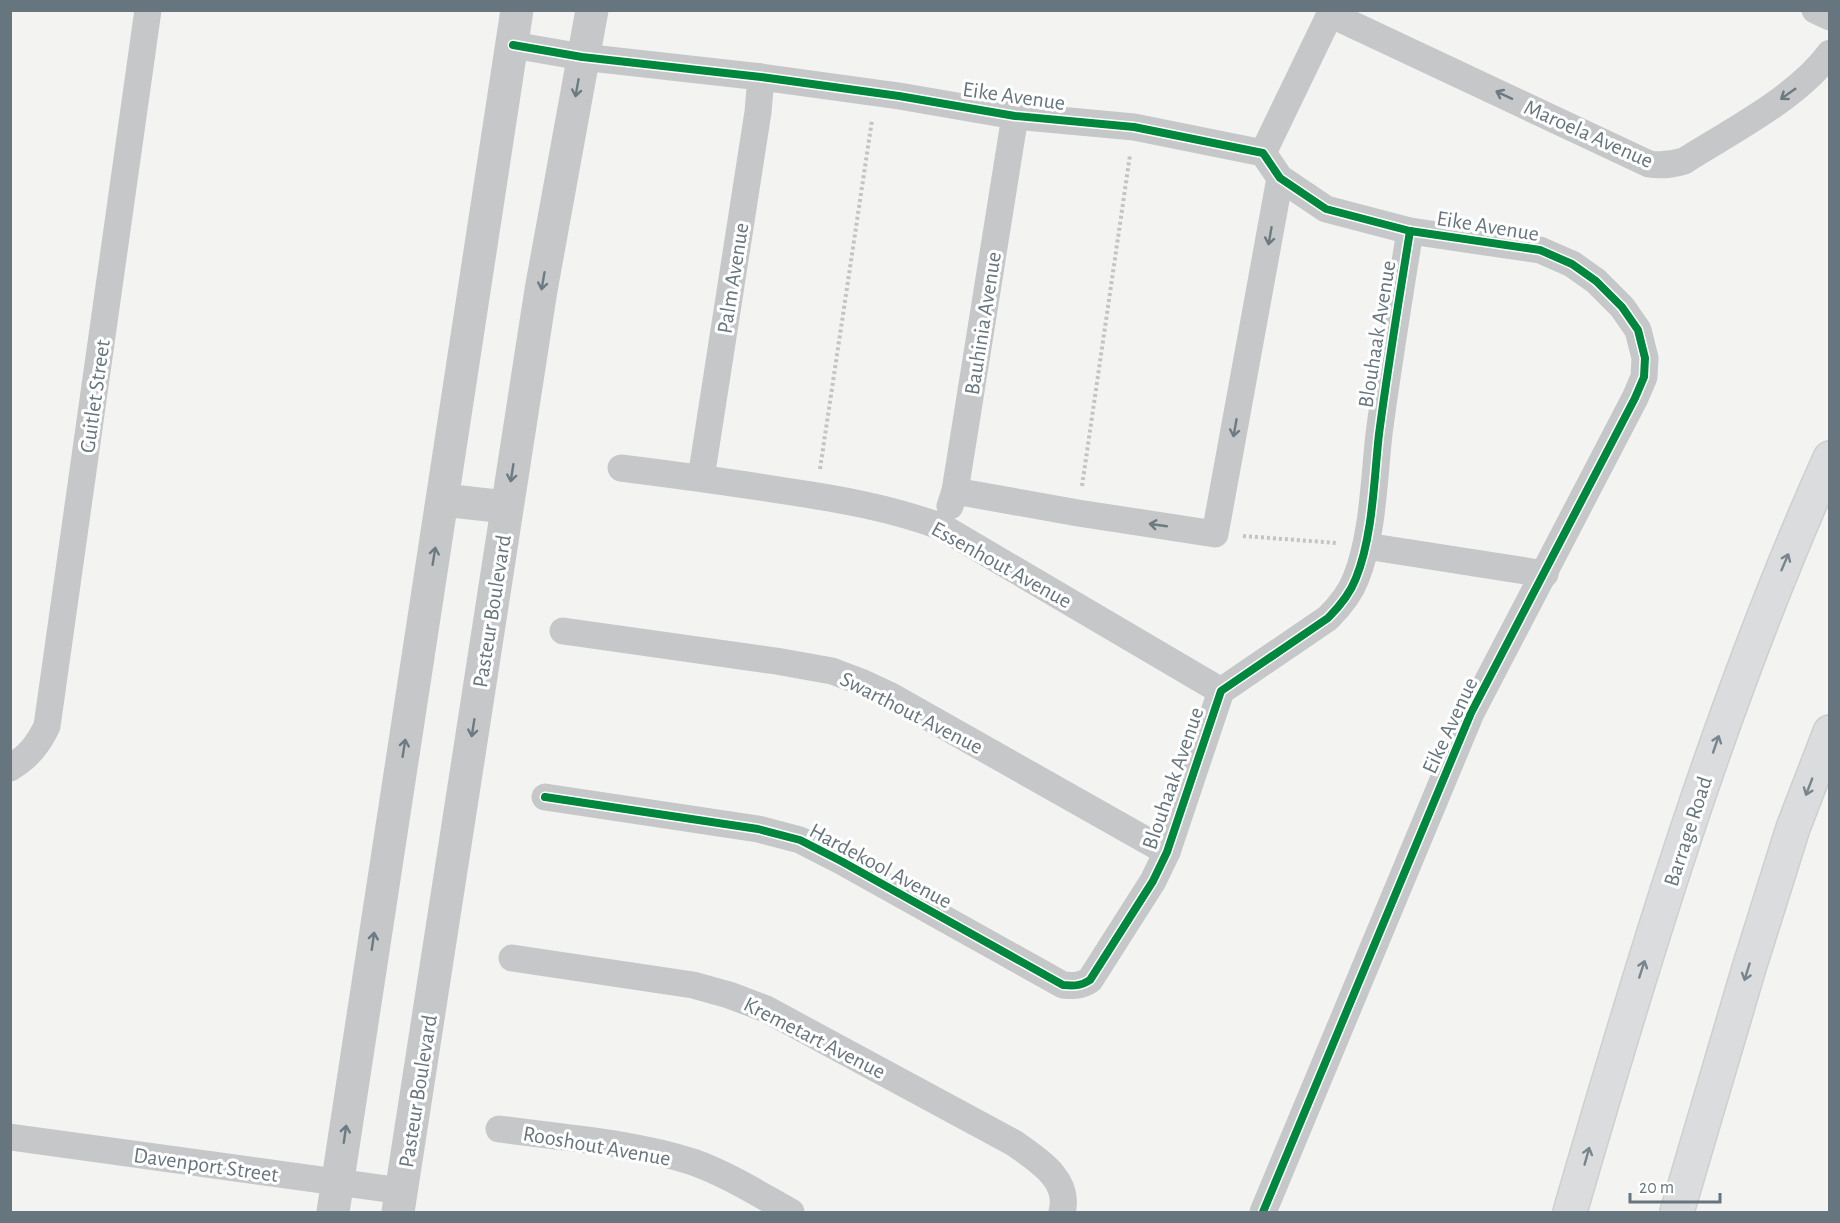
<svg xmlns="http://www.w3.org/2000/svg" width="1840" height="1223" font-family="'Alegreya Sans',sans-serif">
<rect width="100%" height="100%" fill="#f3f3f2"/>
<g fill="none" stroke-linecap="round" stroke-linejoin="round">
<!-- primary casing -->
<g stroke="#cecfcf" stroke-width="36">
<g id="primary">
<path d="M1570,1212C1644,957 1721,701 1830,458"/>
<path d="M1677,1212L1749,968L1793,828L1830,732"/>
</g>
</g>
<!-- path -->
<g stroke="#c3c4c5" stroke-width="4" stroke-dasharray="3 3" stroke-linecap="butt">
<path d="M820,469L872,120"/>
<path d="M1082,486L1130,155"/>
<path d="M1243,536L1337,543"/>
</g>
<!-- minor -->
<g stroke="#c5c7c8" stroke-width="27">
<path d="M1815,10L1830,17"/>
<path d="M1330,14L1649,164C1662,166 1671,165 1684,161C1731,131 1797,98 1830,53"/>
<path d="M513,45L582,57L761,77L899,96L1015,116L1134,127L1263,153L1280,178L1326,209L1410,231L1540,250L1572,264L1596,281L1622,307L1638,330L1645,358L1644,377L1635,398L1471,713L1263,1212"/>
<path d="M1263,153L1332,10"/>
<path d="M621,468C676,475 730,482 785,491C839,499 891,508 942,527L1221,691"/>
<path d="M701,478L758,112L761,77"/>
<path d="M955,491L1078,513L1215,534L1280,178"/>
<path d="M950,506L955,491L1015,116"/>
<path d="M1366,546L1545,574"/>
<path d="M563,631L776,661L832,671L861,682L891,696L1167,852"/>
<path d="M10,768C28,757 38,745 47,726L148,10"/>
<path d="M545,797L758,829L800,840L841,861L1063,985C1074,986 1081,986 1090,980L1153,881L1167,852L1221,691L1328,618C1340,606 1350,594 1356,578C1373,536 1374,478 1379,434C1388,366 1399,299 1410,231"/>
<path d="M512,958L693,985L729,995L766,1009L1014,1143C1036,1159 1071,1179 1062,1212"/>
<path d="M499,1129C564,1138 631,1142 693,1162C727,1174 760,1195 791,1212"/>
<path d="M10,1137L402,1191"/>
</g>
<!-- tertiary -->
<g stroke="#c5c7c8" stroke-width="33">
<path d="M443,500L506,507"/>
<path d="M333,1212L517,10"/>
<path d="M398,1212L541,290L592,10"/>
</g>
<!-- primary -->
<use href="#primary" stroke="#dbdcdd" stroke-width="33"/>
<!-- cycleway casing -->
<g stroke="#fff" stroke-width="11">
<g id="cycleway">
<path d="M513,45L582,57L761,77L899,96L1015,116L1134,127L1263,153L1280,178L1326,209L1410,231L1540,250L1572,264L1596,281L1622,307L1638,330L1645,358L1644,377L1635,398L1471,713L1263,1212"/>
<path d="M545,797L758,829L800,840L841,861L1063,985C1074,986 1081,986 1090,980L1153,881L1167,852L1221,691L1328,618C1340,606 1350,594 1356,578C1373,536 1374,478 1379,434C1388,366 1399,299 1410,231"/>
</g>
</g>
<!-- cycleway -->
<use href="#cycleway" stroke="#00873e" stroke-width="8"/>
</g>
<!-- one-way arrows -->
<defs><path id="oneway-shaft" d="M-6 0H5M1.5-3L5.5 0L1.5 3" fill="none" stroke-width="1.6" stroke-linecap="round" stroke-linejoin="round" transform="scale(1.5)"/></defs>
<g stroke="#6c7a82">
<use href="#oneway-shaft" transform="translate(577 88) rotate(100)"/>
<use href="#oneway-shaft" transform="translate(1788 94) rotate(145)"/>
<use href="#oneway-shaft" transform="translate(1504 95) rotate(-155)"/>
<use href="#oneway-shaft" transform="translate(1270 236) rotate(100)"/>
<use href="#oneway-shaft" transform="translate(543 281) rotate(100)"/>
<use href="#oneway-shaft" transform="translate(1235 428) rotate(100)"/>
<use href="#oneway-shaft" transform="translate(512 473) rotate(99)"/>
<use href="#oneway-shaft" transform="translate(1158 525) rotate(-172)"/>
<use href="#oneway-shaft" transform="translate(434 556) rotate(-81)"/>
<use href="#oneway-shaft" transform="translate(473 728) rotate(99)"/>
<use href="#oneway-shaft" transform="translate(404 748) rotate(-81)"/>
<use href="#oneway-shaft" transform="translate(373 941) rotate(-82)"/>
<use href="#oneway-shaft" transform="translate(345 1134) rotate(-82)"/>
</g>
<g stroke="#78858c">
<use href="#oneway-shaft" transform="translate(1785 562) rotate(-67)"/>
<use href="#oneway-shaft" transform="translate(1716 744) rotate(-71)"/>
<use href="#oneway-shaft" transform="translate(1809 787) rotate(111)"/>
<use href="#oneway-shaft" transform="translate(1642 969) rotate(-72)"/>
<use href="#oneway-shaft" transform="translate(1747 972) rotate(107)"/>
<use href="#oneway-shaft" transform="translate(1587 1156) rotate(-74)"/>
</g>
<g text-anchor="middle" stroke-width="6" stroke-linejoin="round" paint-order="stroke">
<!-- street labels -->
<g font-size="22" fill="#67767e" stroke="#fff">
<text transform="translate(1014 95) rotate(8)" y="8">Eike Avenue</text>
<text transform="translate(1589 133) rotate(24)" y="8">Maroela Avenue</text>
<text transform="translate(1488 225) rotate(9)" y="8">Eike Avenue</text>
<text transform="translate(732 278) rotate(-81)" y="8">Palm Avenue</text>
<text transform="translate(982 323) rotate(-81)" y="8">Bauhinia Avenue</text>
<text transform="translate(1376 334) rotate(-81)" y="8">Blouhaak Avenue</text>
<text transform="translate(94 396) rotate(-82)" y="8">Guitlet Street</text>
<text transform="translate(1002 564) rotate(29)" y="8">Essenhout Avenue</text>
<text transform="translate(491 611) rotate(-81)" y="8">Pasteur Boulevard</text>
<text transform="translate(912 712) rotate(27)" y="8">Swarthout Avenue</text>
<text transform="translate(1449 725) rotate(-65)" y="8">Eike Avenue</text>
<text transform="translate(1172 778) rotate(-71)" y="8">Blouhaak Avenue</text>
<text transform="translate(1687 831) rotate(-72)" y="8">Barrage Road</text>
<text transform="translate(881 865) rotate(28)" y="8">Hardekool Avenue</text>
<text transform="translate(815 1037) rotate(27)" y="8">Kremetart Avenue</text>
<text transform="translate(417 1091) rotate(-81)" y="8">Pasteur Boulevard</text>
<text transform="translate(597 1145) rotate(10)" y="8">Rooshout Avenue</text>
<text transform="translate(206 1164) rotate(8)" y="8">Davenport Street</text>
</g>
</g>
<!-- border -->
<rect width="1840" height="1223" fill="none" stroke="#67767e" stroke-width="24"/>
<!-- scale -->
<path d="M1630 1193v9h90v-9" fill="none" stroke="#67767e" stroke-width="3"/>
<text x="1639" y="1193" font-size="18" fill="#67767e" stroke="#ffffff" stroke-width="4.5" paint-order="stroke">20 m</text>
</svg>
